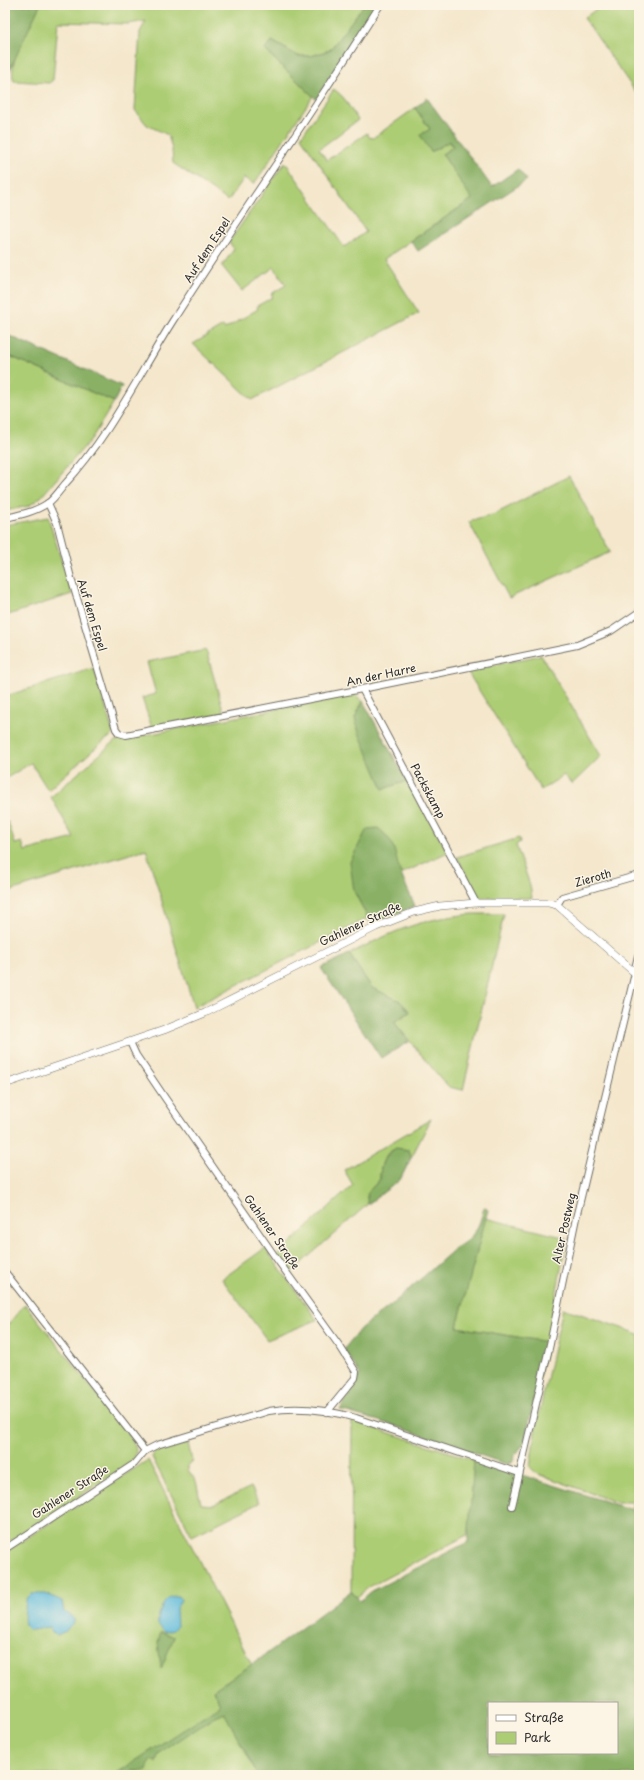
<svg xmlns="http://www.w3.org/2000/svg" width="644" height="1780" font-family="'Playpen Sans',sans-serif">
<rect width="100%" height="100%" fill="#fcf5e5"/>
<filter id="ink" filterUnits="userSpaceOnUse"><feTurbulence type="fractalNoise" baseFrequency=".025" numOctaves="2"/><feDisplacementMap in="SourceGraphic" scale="8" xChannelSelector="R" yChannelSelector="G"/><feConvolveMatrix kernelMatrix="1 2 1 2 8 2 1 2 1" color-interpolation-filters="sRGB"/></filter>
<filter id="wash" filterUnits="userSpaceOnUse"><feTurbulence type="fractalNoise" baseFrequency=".012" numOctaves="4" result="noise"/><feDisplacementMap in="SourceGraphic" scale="16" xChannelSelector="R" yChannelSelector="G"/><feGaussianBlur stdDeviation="0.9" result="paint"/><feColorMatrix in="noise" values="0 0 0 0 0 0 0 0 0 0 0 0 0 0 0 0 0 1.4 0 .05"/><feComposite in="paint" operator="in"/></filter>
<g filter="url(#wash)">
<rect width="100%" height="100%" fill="#f4e7cc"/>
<!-- green -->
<g fill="#adcd75" stroke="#6c7c50">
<path d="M40,5H364L330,50L311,56H298L272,41L265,50L313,96L254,184L244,178L228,201L173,163L172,149L168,135L147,125L135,110L140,32L146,21L128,24L58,22L53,80L49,83L14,81C6,64 32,22 40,5Z"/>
<path d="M602,5H637L639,9V97L584,18Z"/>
<path d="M334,89L343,97L358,120L319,149L327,160L367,133L369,137L373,138L415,108L430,129L431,152L449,141L453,147L442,154L473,199L384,259L419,313L252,400L193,344L223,326L225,329L258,309L257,306L273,297L271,294L286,285L274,267L242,291L222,266L234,249L229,242L285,162L344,247L366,232L301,137Z"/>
<path d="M5,354L114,402L92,438L41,497L29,506L5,511Z"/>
<path d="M569,476L610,552L509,598L469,522L495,514Z"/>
<path d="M48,517L72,594L5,616V525Z"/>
<path d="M206,650L224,713L152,728L142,698L156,694L147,662Z"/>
<path d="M541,655L601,756L572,784L564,775L541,790L467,671Z"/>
<path d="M94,668L113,733L110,737L100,744L48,790L31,763L5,779V695L6,696Z"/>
<path d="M354,694L363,701L355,718L383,789L407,781L448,852L401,874L354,891L368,918L194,1007L146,849L7,892L5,888V823L8,822L15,844L22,842L25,851L74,838L51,797L115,741Z"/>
<path d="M519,838L520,842L516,845L530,885L532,898H478L457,857Z"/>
<path d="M473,914H504L463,1090L448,1087L394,1022L410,1012L400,1001L372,988L349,954C394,931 421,918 473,914Z"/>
<path d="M431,1119L411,1158L410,1152C389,1141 380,1160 380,1179L371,1189L367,1197L368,1204L290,1273L277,1255L353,1185L344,1170Z"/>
<path d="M485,1218L567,1238L547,1342L457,1327Z"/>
<path d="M265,1248L317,1320L267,1340L222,1279Z"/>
<path d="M25,1304L127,1432C134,1443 140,1449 132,1462L5,1545V1328Z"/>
<path d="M563,1308L639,1334V1512L631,1510L633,1502H615L536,1473L530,1467L535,1432Z"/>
<path d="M352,1421L474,1460L469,1534L369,1587L357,1597L351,1591Z"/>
<path d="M178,1440L180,1445L188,1443L192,1461L188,1464V1470L196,1481L201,1504L213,1505L251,1487L259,1503L192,1536L152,1457L158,1447Z"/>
<path d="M148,1460L252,1665L213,1690L258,1775H5V1552Z"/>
</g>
<!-- forest -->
<g fill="#8ab066" stroke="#5a6e48" fill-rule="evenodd">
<path d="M5,5H40L5,80Z"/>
<path d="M364,5H376L316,99L265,50L272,41L298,56H311L330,50Z"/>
<path d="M427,98L492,187L518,169L527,180L418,251L411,241L472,199L442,154L453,147L450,141L431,152L420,135L430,129L415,108Z"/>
<path d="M5,334L122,386L114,402L5,354Z"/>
<path d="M363,701L407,781L383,789L359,733L355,718Z"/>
<path d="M378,828C398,844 393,853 401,874C405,885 411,896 415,906L388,917L372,926L354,891L350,862L367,829Z"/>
<path d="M349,954L372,988L400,1001L410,1012L394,1022L409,1042L381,1058L321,968Z"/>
<path d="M396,1148L409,1150L411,1158L400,1180L368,1204C364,1189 373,1190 380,1179C380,1165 383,1156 396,1148Z"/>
<path d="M484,1207L488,1210L457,1327L547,1342L524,1444L515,1455L512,1463L506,1464L393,1425L340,1410L360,1374L344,1349L361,1328L390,1306L457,1247C475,1237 480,1226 484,1207Z"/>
<path d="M474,1460L639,1512V1775H258L224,1712L213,1717L159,1753L156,1762L150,1760L147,1771H132L128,1775H114L220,1705L213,1690L257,1661L351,1591L360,1601L372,1591L468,1542ZM489,1703H617V1753H489Z"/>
<path d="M161,1632L174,1637L161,1669L158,1642Z"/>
</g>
<!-- water -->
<g fill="#5ebbdc" stroke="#447384">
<path d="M32,1594H46L62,1601L64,1612L74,1618V1623L66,1631L57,1635L52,1633L50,1627C44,1627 39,1629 33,1630C19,1631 26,1607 26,1599Z"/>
<path d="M175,1596H179L181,1600L176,1608L177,1626L173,1630L165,1632L158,1625C157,1614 164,1597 175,1596Z"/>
</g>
</g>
<g filter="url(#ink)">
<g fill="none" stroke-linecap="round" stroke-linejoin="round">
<!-- minor casing -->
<g stroke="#716d63" stroke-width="8">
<g id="minor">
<path d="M48,503L57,523L71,578L116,729L119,733L126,735L362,689L577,645L611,631L639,612"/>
<path d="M5,518C19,515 35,512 48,503C54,499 60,490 65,484C109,437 138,376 172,322C240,215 313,112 380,5"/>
<path d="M362,689L476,903"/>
<path d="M557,905L562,897L639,875"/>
<path d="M130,1042L136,1055L165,1098L276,1258L341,1348L356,1372L355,1378L327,1412"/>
<path d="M5,1272L145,1451"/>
<path d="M512,1506L550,1344L576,1218L635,973"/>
<path d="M5,1549L134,1464L145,1451L157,1445L269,1411C297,1406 328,1410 356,1418L519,1473"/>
</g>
</g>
<!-- tertiary casing -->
<g stroke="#716d63" stroke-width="8">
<path id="tertiary" d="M5,1084L164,1030L205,1013L376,927L414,912L440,906L476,903H549L557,905L635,973"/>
</g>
<!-- secondary casing -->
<g stroke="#716d63" stroke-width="10">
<path id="secondary" d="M639,956L635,973L639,976"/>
</g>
<!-- minor -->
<use href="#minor" stroke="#fff" stroke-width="6"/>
<!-- tertiary -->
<use href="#tertiary" stroke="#fff" stroke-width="7"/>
<!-- secondary -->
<use href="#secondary" stroke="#fff" stroke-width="8"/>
</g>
</g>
<g text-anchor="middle" stroke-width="3" stroke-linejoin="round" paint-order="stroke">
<!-- street labels -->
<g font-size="11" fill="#2b2b2b" stroke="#fcf5e5">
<text transform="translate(207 250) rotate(-57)" y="4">Auf dem Espel</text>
<text transform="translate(92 615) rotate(73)" y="4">Auf dem Espel</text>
<text transform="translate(381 675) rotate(-12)" y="4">An der Harre</text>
<text transform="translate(428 791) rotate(62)" y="4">Packskamp</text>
<text transform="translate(593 878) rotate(-16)" y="4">Zieroth</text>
<text transform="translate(360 924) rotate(-25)" y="4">Gahlener Straße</text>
<text transform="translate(564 1228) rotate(-77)" y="4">Alter Postweg</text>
<text transform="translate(272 1232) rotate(55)" y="4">Gahlener Straße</text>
<text transform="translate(70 1492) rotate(-33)" y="4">Gahlener Straße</text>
</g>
</g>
<!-- margin -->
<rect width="644" height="1780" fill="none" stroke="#fcf5e5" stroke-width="20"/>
<!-- legend -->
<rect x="488" y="1702" width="130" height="52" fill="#fcf5e5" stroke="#a8a49b"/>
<rect x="496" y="1715" width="20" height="6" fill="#ffffff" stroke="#a8a49b"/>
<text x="524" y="1722" font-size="12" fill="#2b2b2b">Straße</text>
<rect x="496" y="1732" width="20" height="12" fill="#adcd75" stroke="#a8a49b"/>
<text x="524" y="1742" font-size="12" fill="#2b2b2b">Park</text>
</svg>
